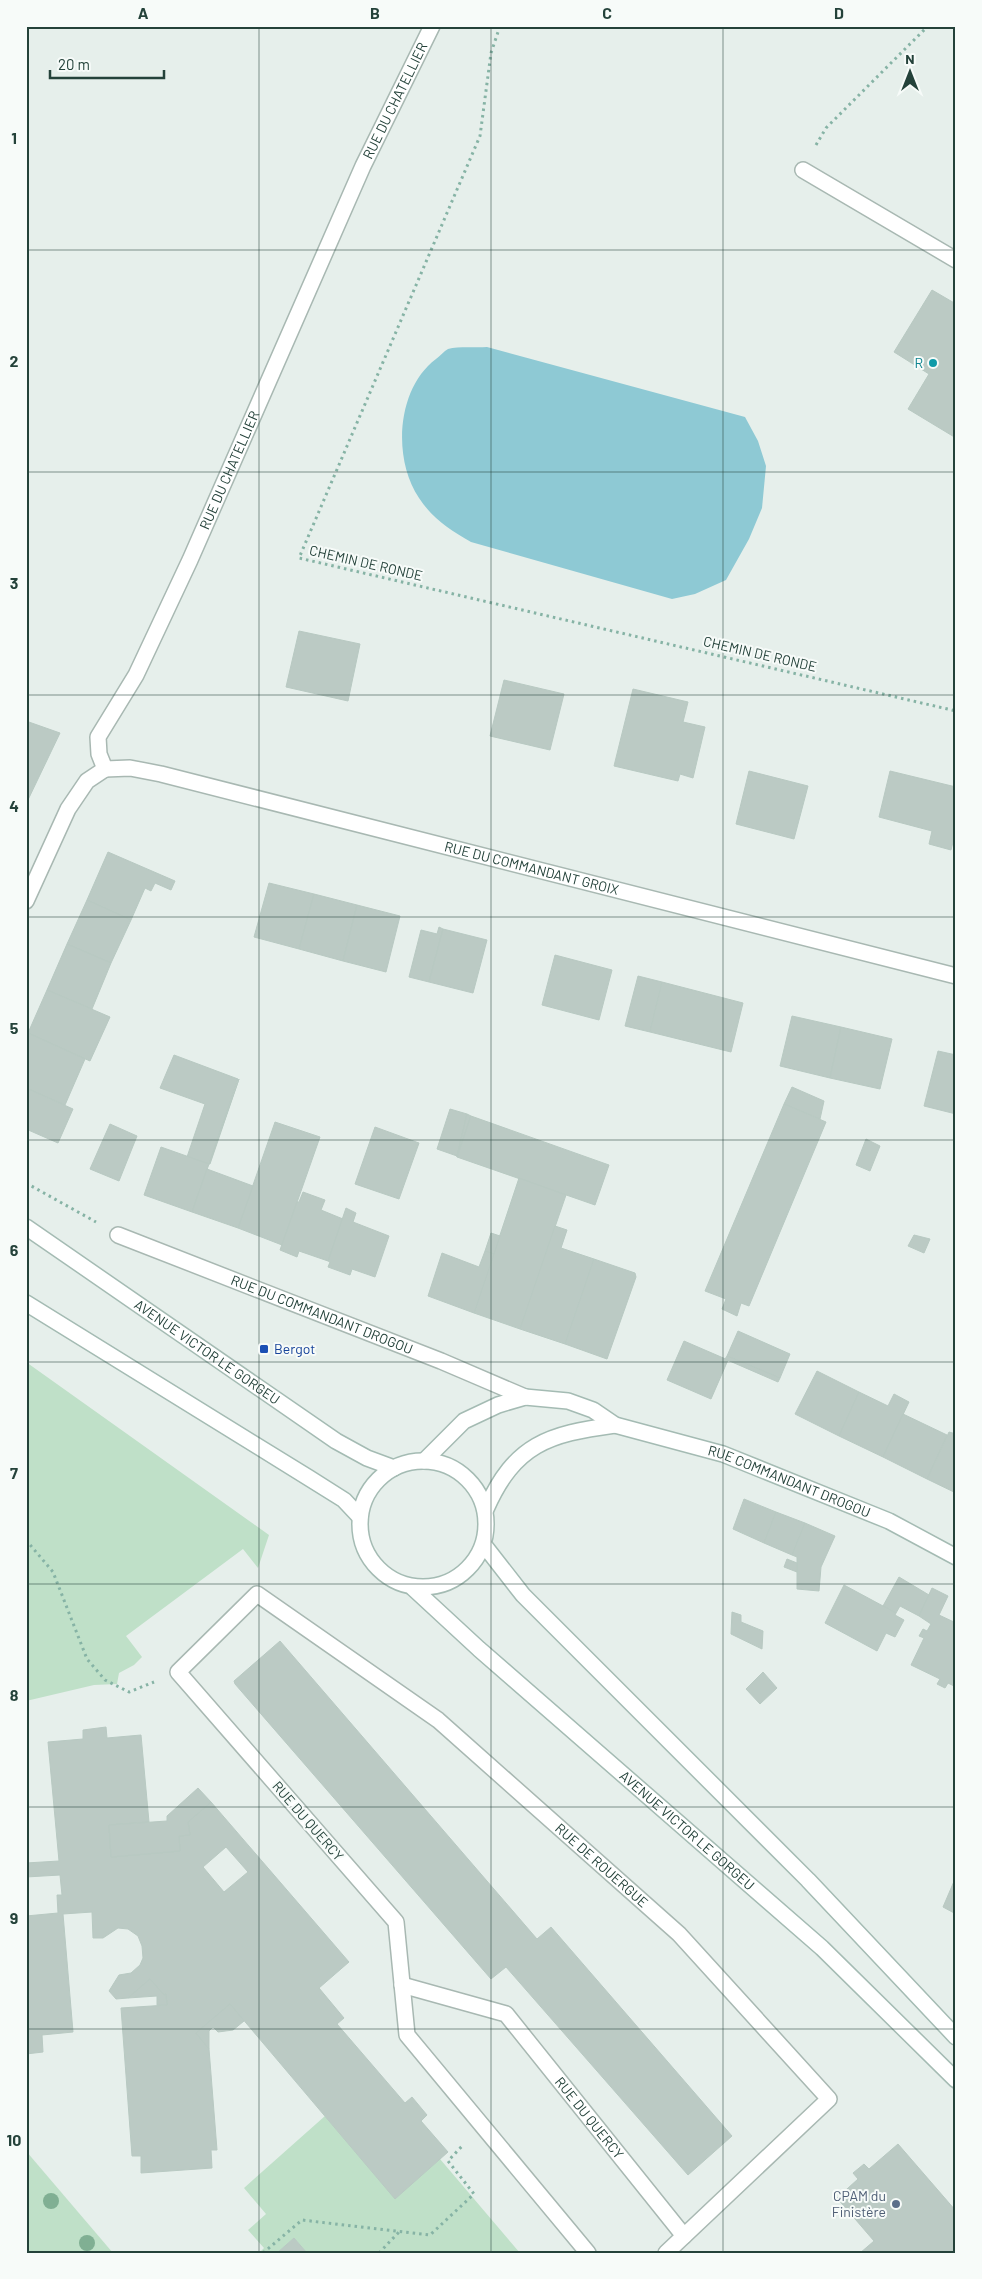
<svg xmlns="http://www.w3.org/2000/svg" width="982" height="2279" font-family="Barlow,sans-serif">
<rect width="100%" height="100%" fill="#e6efeb"/>
<!-- green -->
<g fill="#bfe0c8">
<path d="M26,1362L269,1535L258,1568L243,1549L126,1636L142,1657L134,1665L119,1673L117,1684L94,1685L26,1701Z"/>
<path d="M325,2116L395,2198L440,2159L520,2253H307L294,2238L277,2253H259L264,2248L248,2230L266,2214L244,2188Z"/>
<path d="M26,2151L113,2253H26Z"/>
</g>
<!-- water -->
<path fill="#8ec9d4" d="M487,347L745,417L758,441L766,466L762,508L749,539L726,580L695,594L672,599L471,542C450,530 432,518 419,498C392,458 397,388 436,359C440,356 444,351 448,349C459,346 476,348 487,347Z"/>
<!-- building -->
<g fill="#bbcac4" stroke="#b8c9c2" fill-rule="evenodd">
<path d="M932,290L956,304V438L908,409L929,374L894,352Z"/>
<path d="M299,631L360,644L348,701L286,687Z"/>
<path d="M504,680L564,694L550,750L490,736Z"/>
<path d="M633,689L688,702L683,722L705,727L693,778L680,774L678,781L614,766Z"/>
<path d="M26,721L60,733L26,804Z"/>
<path d="M749,771L808,786L794,839L736,824Z"/>
<path d="M890,771L956,787V830L951,850L929,844L932,831L879,817Z"/>
<path d="M108,852L175,881L171,890L155,883L151,891L145,888L131,920L87,900Z"/>
<path d="M269,883L314,894L299,949L254,937Z"/>
<path d="M314,894L357,905L343,961L299,949Z"/>
<path d="M87,900L131,920L111,963L67,944Z"/>
<path d="M357,905L400,916L386,972L343,961Z"/>
<path d="M439,927L443,929L429,982L409,977L421,930L437,934Z"/>
<path d="M443,929L487,940L473,993L429,982Z"/>
<path d="M67,944L111,963L92,1009L47,990Z"/>
<path d="M555,955L612,970L599,1020L542,1005Z"/>
<path d="M638,976L662,982L650,1032L625,1026Z"/>
<path d="M662,982L743,1003L731,1052L650,1032Z"/>
<path d="M47,990L110,1017L90,1061L28,1033Z"/>
<path d="M792,1016L841,1027L830,1078L780,1066Z"/>
<path d="M841,1027L892,1039L880,1089L830,1078Z"/>
<path d="M28,1033L85,1059L65,1105L26,1088Z"/>
<path d="M938,1051L956,1055V1114L924,1106Z"/>
<path d="M174,1055L238,1079L209,1164L187,1157L205,1104L160,1088Z"/>
<path d="M239,1079L210,1164H209Z"/>
<path d="M792,1087L824,1101L820,1119L784,1104Z"/>
<path d="M26,1088L73,1109L58,1143L26,1129Z"/>
<path d="M784,1104L826,1122L749,1306L741,1303L737,1316L722,1309L726,1299L705,1291Z"/>
<path d="M450,1109L467,1114L457,1156L437,1149Z"/>
<path d="M467,1114L471,1116L457,1157V1156Z"/>
<path d="M471,1116L609,1165L595,1205L457,1157Z"/>
<path d="M275,1122L320,1137L282,1245L238,1228Z"/>
<path d="M110,1124L137,1136L119,1181L90,1169Z"/>
<path d="M375,1127L419,1143L399,1199L355,1184Z"/>
<path d="M866,1139L880,1146L870,1171L856,1165Z"/>
<path d="M161,1147L209,1164L192,1212L144,1195Z"/>
<path d="M207,1169L253,1186L238,1228L192,1212Z"/>
<path d="M519,1178L566,1195L520,1329L474,1313Z"/>
<path d="M303,1192L325,1200L321,1210L343,1219L328,1261L299,1251L297,1257L280,1250L297,1202H299Z"/>
<path d="M346,1208L356,1213L353,1222L389,1236L375,1277L352,1269L350,1275L328,1267L330,1262L328,1261Z"/>
<path d="M555,1226L567,1230L561,1248L594,1259L565,1344L520,1329Z"/>
<path d="M491,1233L500,1236L494,1254L485,1251Z"/>
<path d="M914,1235L930,1239L924,1253L908,1246Z"/>
<path d="M485,1251L494,1254L474,1313L428,1296L442,1253L479,1267Z"/>
<path d="M594,1259L635,1273L636,1277L607,1359L565,1344Z"/>
<path d="M738,1331L790,1354L780,1378L727,1356Z"/>
<path d="M684,1341L728,1360L711,1399L667,1380Z"/>
<path d="M727,1356L780,1378L778,1382L725,1359Z"/>
<path d="M817,1371L859,1392L839,1436L795,1414Z"/>
<path d="M859,1392L888,1406L894,1394L909,1402L883,1457L839,1436Z"/>
<path d="M903,1414L947,1435L927,1479L883,1457Z"/>
<path d="M949,1432L956,1434V1493L927,1479Z"/>
<path d="M744,1499L776,1512L764,1543L733,1529Z"/>
<path d="M776,1512L805,1523L792,1555L764,1543Z"/>
<path d="M805,1523L835,1536L821,1567L819,1591L797,1589V1557L792,1555Z"/>
<path d="M787,1559L797,1563V1572L784,1567Z"/>
<path d="M899,1577L929,1595L919,1616L900,1606L896,1613L883,1606Z"/>
<path d="M844,1585L896,1613L895,1615L904,1620L895,1637L886,1633L877,1651L825,1623Z"/>
<path d="M932,1588L948,1596L939,1615L956,1623V1687L948,1683L945,1688L937,1684L940,1679L911,1665L924,1638L919,1636L923,1629L927,1631L931,1624L919,1616Z"/>
<path d="M732,1612L741,1615V1622L763,1631L762,1649L731,1634Z"/>
<path d="M280,1641L537,1939L551,1927L732,2136L688,2175L506,1967L491,1979L235,1684L234,1681Z"/>
<path d="M763,1672L777,1688L760,1704L746,1689Z"/>
<path d="M106,1727L107,1738L141,1735L149,1822L109,1825L111,1857L180,1851L179,1836L190,1835L188,1822L211,1802L349,1962L319,1988L344,2018L337,2024L405,2103L412,2097L427,2115L421,2121L448,2152L395,2199L230,2004L196,2033L209,2049L217,2150H211L212,2168L141,2173V2156H132L121,2008L167,2005L166,1994L164,1995L150,1979L128,1998L116,1999L109,1991L119,1975L131,1973L140,1965L143,1958L142,1946L138,1936L128,1929L118,1928L103,1938H93L92,1912L63,1914L73,2032L42,2035L43,2052L26,2054V1916L58,1913L57,1895H62L60,1875L26,1877V1863L59,1861L48,1742L83,1739V1730ZM226,1847L248,1872L224,1892L203,1867Z"/>
<path d="M198,1788L211,1802L188,1822L190,1835L179,1836L180,1851L111,1857L109,1825L167,1821V1816Z"/>
<path d="M955,1879H956V1914L943,1907Z"/>
<path d="M150,1979L164,1995L166,1994L167,2005H157V1996L128,1998Z"/>
<path d="M230,2004L244,2021L233,2030L218,2032L213,2027L209,2031V2049L196,2033Z"/>
<path d="M898,2144L956,2211V2253H860L874,2241L837,2198L858,2179L853,2173L864,2164L869,2169Z"/>
<path d="M294,2238L307,2253H277Z"/>
</g>
<g fill="none" stroke-linecap="round" stroke-linejoin="round">
<!-- lane casing -->
<g stroke="#a8b8b2" stroke-width="18">
<path id="lane" d="M803,170L956,260"/>
</g>
<!-- street casing -->
<g stroke="#a8b8b2" stroke-width="18">
<g id="street">
<path id="s1" d="M105,769L130,768L161,774L956,976"/>
<path id="s2" d="M105,769L99,754L98,737L136,675L190,560L363,166L432,26"/>
<path d="M26,901L68,809L87,781L105,769"/>
<path id="s3" d="M118,1235L441,1361L525,1397"/>
<path id="s4" d="M402,1985L506,2014L684,2236"/>
<path id="s5" d="M588,2253L407,2035L396,1922L178,1672L257,1594L438,1720L679,1934L829,2099L666,2253"/>
</g>
</g>
<!-- secondary casing -->
<g stroke="#a4bbb3" stroke-width="18">
<g id="secondary">
<path id="s6" d="M26,1227L336,1441L367,1458L394,1468"/>
<path d="M26,1303L309,1478L344,1500L360,1517"/>
<circle cx="423" cy="1524" r="63"/>
<path id="s7" d="M424,1461L464,1421L498,1405L525,1397L568,1401L593,1410L615,1425L723,1454L889,1521L956,1557"/>
<path d="M486,1509C515,1444 548,1434 615,1425"/>
<path d="M484,1545L523,1595L808,1880L956,2037"/>
<path id="s8" d="M413,1588L479,1649L822,1948L956,2080"/>
</g>
</g>
<!-- path -->
<g stroke="#86b3a5" stroke-width="3" stroke-dasharray="2.5 4" stroke-linecap="butt">
<path d="M500,26L491,53L480,136L299,558L956,711"/>
<path d="M955,26H956"/>
<path d="M816,145L826,128L928,26"/>
<path d="M26,1183L96,1222"/>
<path d="M26,1540L53,1572L87,1659L105,1680L129,1692L154,1682"/>
<path d="M263,2253L302,2220L430,2235L474,2194L448,2161L463,2145"/>
<path d="M379,2253L399,2232"/>
</g>
<!-- lane -->
<use href="#lane" stroke="#fff" stroke-width="15"/>
<!-- street -->
<use href="#street" stroke="#fff" stroke-width="15"/>
<!-- secondary -->
<use href="#secondary" stroke="#fff" stroke-width="15"/>
</g>
<!-- trees -->
<g fill="#80af93">
<circle cx="51" cy="2201" r="8"/>
<circle cx="87" cy="2243" r="8"/>
</g>
<!-- grid -->
<path fill="none" stroke="#24423a" stroke-width="1" stroke-opacity="0.55" d="M259,26V2253M491,26V2253M723,26V2253M26,250H956M26,472H956M26,695H956M26,917H956M26,1140H956M26,1362H956M26,1584H956M26,1807H956M26,2029H956"/>
<!-- markers -->
<circle fill="#0f9aa8" stroke="#f7fbf9" stroke-width="2" cx="933" cy="363" r="5"/>
<rect fill="#1a4fb4" stroke="#f7fbf9" stroke-width="2" x="259" y="1344" width="10" height="10" rx="2.5"/>
<circle fill="#5c6f8a" stroke="#f7fbf9" stroke-width="2" cx="896" cy="2204" r="5"/>
<g text-anchor="middle" stroke-width="4" stroke-linejoin="round" paint-order="stroke">
<!-- street labels -->
<g font-size="14" fill="#24423a" stroke="#f7fbf9">
<text dy="5" stroke="none"><textPath href="#s2" startOffset="736">RUE DU CHATELLIER</textPath></text>
<text dy="5" stroke="none"><textPath href="#s2" startOffset="331">RUE DU CHATELLIER</textPath></text>
<text transform="translate(366 563) rotate(13)" y="5">CHEMIN DE RONDE</text>
<text transform="translate(760 654) rotate(13)" y="5">CHEMIN DE RONDE</text>
<text dy="5" stroke="none"><textPath href="#s1" startOffset="439">RUE DU COMMANDANT GROIX</textPath></text>
<text dy="5" stroke="none"><textPath href="#s3" startOffset="219">RUE DU COMMANDANT DROGOU</textPath></text>
<text dy="5" stroke="none"><textPath href="#s6" startOffset="220">AVENUE VICTOR LE GORGEU</textPath></text>
<text dy="5" stroke="none"><textPath href="#s7" startOffset="402">RUE COMMANDANT DROGOU</textPath></text>
<text transform="translate(308 1821) rotate(49)" y="5">RUE DU QUERCY</text>
<text dy="5" stroke="none"><textPath href="#s8" startOffset="366">AVENUE VICTOR LE GORGEU</textPath></text>
<text dy="5" stroke="none"><textPath href="#s5" startOffset="1279">RUE DE ROUERGUE</textPath></text>
<text dy="5" stroke="none"><textPath href="#s4" startOffset="241">RUE DU QUERCY</textPath></text>
</g>
<!-- culture labels -->
<g font-size="14" fill="#0d838f" stroke="#f7fbf9" text-anchor="end">
<text x="923" y="368">R</text>
</g>
<!-- transit labels -->
<g font-size="14" fill="#164399" stroke="#f7fbf9" text-anchor="start">
<text x="274" y="1354">Bergot</text>
</g>
<!-- service labels -->
<g font-size="14" fill="#4e5e75" stroke="#f7fbf9" text-anchor="end">
<text x="886" y="2201">CPAM du<tspan x="886" dy="16">Finistère</tspan></text>
</g>
</g>
<!-- border -->
<rect width="982" height="2279" fill="none" stroke="#f7fbf9" stroke-width="55"/>
<!-- north arrow -->
<g transform="translate(910 72)" stroke="#f7fbf9" stroke-width="4" paint-order="stroke">
<path d="M0-4L9 19L0 12L-9 19Z" fill="#24423a"/>
<text y="-8" font-size="14" font-weight="bold" text-anchor="middle" fill="#24423a">N</text>
</g>
<!-- scale -->
<path d="M50 70v8h114v-8" fill="none" stroke="#24423a" stroke-width="2.5"/>
<text x="58" y="70" font-size="15" fill="#24423a" stroke="#f7fbf9" stroke-width="4" paint-order="stroke">20 m</text>
<rect x="28" y="28" width="926" height="2224" fill="none" stroke="#24423a" stroke-width="2"/>
<g font-size="16" text-anchor="middle" font-weight="bold" fill="#24423a">
<text x="143" y="19">A</text>
<text x="375" y="19">B</text>
<text x="607" y="19">C</text>
<text x="839" y="19">D</text>
<text x="14" y="144">1</text>
<text x="14" y="367">2</text>
<text x="14" y="589">3</text>
<text x="14" y="812">4</text>
<text x="14" y="1034">5</text>
<text x="14" y="1256">6</text>
<text x="14" y="1479">7</text>
<text x="14" y="1701">8</text>
<text x="14" y="1924">9</text>
<text x="14" y="2146">10</text>
</g>
</svg>
